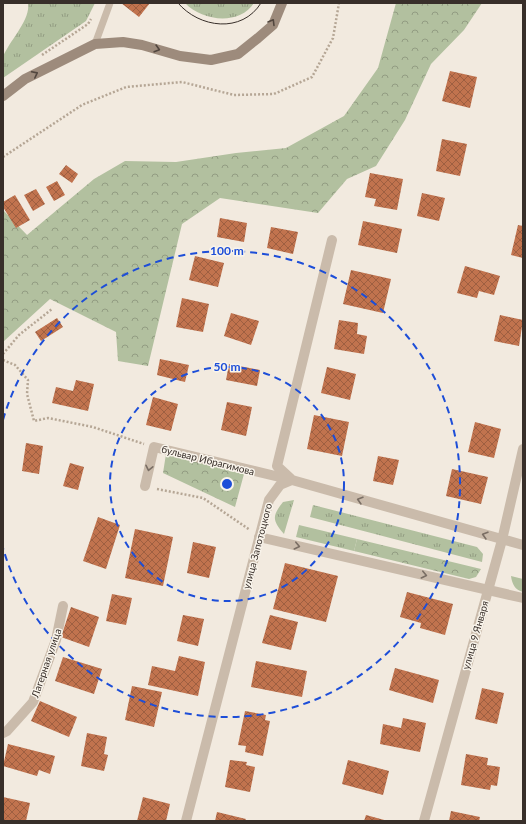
<svg xmlns="http://www.w3.org/2000/svg" width="526" height="824" font-family="Lato,sans-serif">
	<defs>
		<pattern id="grass-tufts" width="24" height="20" patternUnits="userSpaceOnUse"><rect width="24" height="20" fill="#b2c09f"/><path d="M3 7l-1-3M5 7V3M7 7l1-3M15 17l-1-3M17 17v-4M19 17l1-3" fill="none" stroke="#929c82"/></pattern>
		<pattern id="forest-crowns" width="20" height="18" patternUnits="userSpaceOnUse"><rect width="20" height="18" fill="#b2c09f"/><path d="M2 6a3 3 0 1 1 6 0M12 15a3 3 0 1 1 6 0" fill="none" stroke="#929c82"/></pattern>
		<pattern id="building-cross-hatch" width="8" height="8" patternUnits="userSpaceOnUse"><rect width="8" height="8" fill="#c1734e"/><path d="M0 0l8 8M0 8l8-8" fill="none" stroke="#9e5f41"/></pattern>
	</defs>
	<rect width="100%" height="100%" fill="#f2eadf"/>
	<!-- grass -->
	<path fill="url(#grass-tufts)" d="M28,3H95L86,21L3,78C3,72 1,62 3,57C9,41 31,20 28,3Z
		M185,3H254C239,26 202,21 185,3Z
		M294,500L284,534C272,520 272,516 283,502Z
		M313,505L477,547L483,554L482,562L310,517Z
		M299,525L357,539L354,551L296,537Z
		M511,576L523,579V592C515,590 512,584 511,576Z"/>
	<!-- forest -->
	<path fill="url(#forest-crowns)" d="M396,3H482L464,30L431,64L405,120L376,166L347,179L318,213L220,198L182,224L148,366L118,361L116,332L50,299L3,342V210L27,235L94,179L125,161L176,162L236,153L286,148L344,116L378,68Z
		M166,454L244,474L235,507L163,473Z
		M357,539L481,569L476,577L469,579L354,551Z"/>
	<!-- building -->
	<path fill="url(#building-cross-hatch)" d="M121,3H150L139,17Z
		M450,71L477,77L470,108L442,101Z
		M442,139L467,144L460,176L436,171Z
		M66,165L78,174L72,183L59,174Z
		M370,173L403,179L397,210L374,206L376,199L365,197Z
		M57,181L65,195L54,201L46,187Z
		M36,189L45,204L33,211L24,195Z
		M422,193L445,198L439,221L417,216Z
		M15,195L30,220L16,228L3,207V202Z
		M220,218L247,223L244,242L217,237Z
		M363,221L402,229L397,253L358,245Z
		M518,225L523,226V258L511,255Z
		M271,227L298,232L293,254L267,248Z
		M195,256L224,263L218,287L189,280Z
		M465,266L500,276L494,295L479,291L477,298L457,293Z
		M351,270L391,279L383,313L343,304Z
		M182,298L209,304L203,332L176,327Z
		M231,313L259,321L251,345L224,336Z
		M500,315L523,320L519,346L494,341Z
		M57,318L63,327L41,341L35,332Z
		M339,320L358,323L357,334L367,336L364,354L334,349Z
		M160,359L189,365L185,382L157,375Z
		M229,364L260,370L257,386L226,380Z
		M327,367L356,374L350,400L321,393Z
		M76,380L94,384L88,411L52,403L56,387L73,391Z
		M153,397L178,404L171,431L146,425Z
		M227,402L252,407L246,436L221,430Z
		M314,415L349,422L342,456L307,449Z
		M475,422L501,429L494,458L468,452Z
		M26,443L43,446L39,474L22,471Z
		M378,456L399,460L393,485L373,481Z
		M70,463L84,467L78,490L63,486Z
		M452,469L488,477L481,504L446,496Z
		M98,517L120,525L106,569L83,561Z
		M135,529L173,537L163,586L125,578Z
		M193,542L216,547L209,578L187,573Z
		M285,563L338,576L326,622L273,609Z
		M407,592L453,604L445,635L420,628L421,623L400,617Z
		M112,594L132,598L126,625L106,621Z
		M71,607L99,617L89,647L61,637Z
		M183,615L204,619L198,646L177,641Z
		M270,615L298,622L291,650L262,643Z
		M179,656L205,662L198,696L148,685L152,666L175,671Z
		M63,657L102,669L94,694L55,681Z
		M256,661L307,671L302,697L251,687Z
		M395,668L439,680L433,703L389,690Z
		M132,686L162,692L154,727L125,720Z
		M482,688L504,693L497,724L475,719Z
		M40,701L77,717L69,737L31,721Z
		M245,711L266,715L265,720L270,721L263,756L245,752L246,746L238,745Z
		M403,718L426,723L420,752L380,744L383,724L401,728Z
		M87,733L107,737L104,754L108,755L104,771L81,766Z
		M8,744L55,756L50,774L39,770L37,776L3,766Z
		M466,754L488,758L487,765L500,767L497,786L491,785L490,790L461,785Z
		M230,760L247,762L246,765L255,767L250,792L225,787Z
		M348,760L389,771L383,795L342,784Z
		M3,797L30,803L26,821H3Z
		M143,797L170,804L166,821H137Z
		M451,811L480,817L479,821H449Z
		M217,812L246,819L245,821H215Z
		M366,815L388,821H364Z"/>
	<g fill="none" stroke-linecap="round" stroke-linejoin="round">
		<!-- path -->
		<path stroke="#b5a695" stroke-width="2.5" stroke-dasharray="2 2" stroke-linecap="butt" d="M42,55L88,24L91,19
			M3,157L82,105L126,87L182,82L234,95L274,94L312,77L333,38L339,3
			M3,354L19,335L52,309
			M3,360L15,365L28,380L27,394L34,421L48,418L93,427L144,444
			M157,489L203,498L250,530"/>
		<!-- lane -->
		<path stroke="#cabbab" stroke-width="7" d="M95,44L110,3"/>
		<!-- street -->
		<path stroke="#cabbab" stroke-width="10" d="M291,479L277,466L332,240
			M145,486L154,447L292,480L523,545
			M259,537L523,598
			M3,733L7,731L33,702L56,640L63,606
			M186,821L269,500L280,485L292,480
			M424,821L502,540L523,449"/>
		<!-- secondary -->
		<path stroke="#9d8b7c" stroke-width="10" d="M3,96L25,79L95,44L123,42L142,45L180,56L211,60L238,54L258,38L273,25L282,3"/>
		<!-- tram -->
		<path stroke="#382f2a" stroke-width="1" d="M178,3C199,28 242,34 261,3"/>
	</g>
	<!-- one-way arrows -->
	<defs><path id="oneway-chevron" d="M-2-3.5L2.5 0L-2 3.5" fill="none" stroke-width="1.6" stroke-linecap="round" stroke-linejoin="round"/></defs>
	<g stroke="#51463e">
		<use href="#oneway-chevron" transform="translate(272 22) rotate(-59)"/>
		<use href="#oneway-chevron" transform="translate(157 49) rotate(16)"/>
		<use href="#oneway-chevron" transform="translate(35 74) rotate(-27)"/>
	</g>
	<g stroke="#7a6e64">
		<use href="#oneway-chevron" transform="translate(149 468) rotate(102)"/>
		<use href="#oneway-chevron" transform="translate(360 500) rotate(-164)"/>
		<use href="#oneway-chevron" transform="translate(485 535) rotate(-164)"/>
		<use href="#oneway-chevron" transform="translate(297 546) rotate(13)"/>
		<use href="#oneway-chevron" transform="translate(424 575) rotate(13)"/>
	</g>
	<!-- distance rings -->
	<g fill="none" stroke="#1d4ed8" stroke-width="2" stroke-dasharray="7 5">
		<circle cx="227" cy="484" r="117"/>
		<path d="M3 420A233 233 0 1 1 3 548"/>
	</g>
	<g text-anchor="middle" dominant-baseline="central" stroke-width="3" stroke-linejoin="round" paint-order="stroke">
		<!-- street labels -->
		<g font-size="10" fill="#382f2a" stroke="#f9f4eb">
			<text transform="translate(208 460) rotate(14)">бульвар Ибрагимова</text>
			<text transform="translate(257 546) rotate(-75)">улица Запотоцкого</text>
			<text transform="translate(475 635) rotate(-74)">улица 9 Января</text>
			<text transform="translate(46 663) rotate(-71)">Лагерная улица</text>
		</g>
	</g>
	<circle cx="227" cy="484" r="6" fill="#1d4ed8" stroke="#f9f4eb" stroke-width="2"/>
	<g font-size="12" text-anchor="middle" font-weight="bold" fill="#1d4ed8" stroke="#f9f4eb" stroke-width="3" stroke-linejoin="round" paint-order="stroke">
		<text x="227" y="255">100 m</text>
		<text x="227" y="371">50 m</text>
	</g>
	<!-- border -->
	<rect width="526" height="824" fill="none" stroke="#382f2a" stroke-width="8"/>
</svg>
